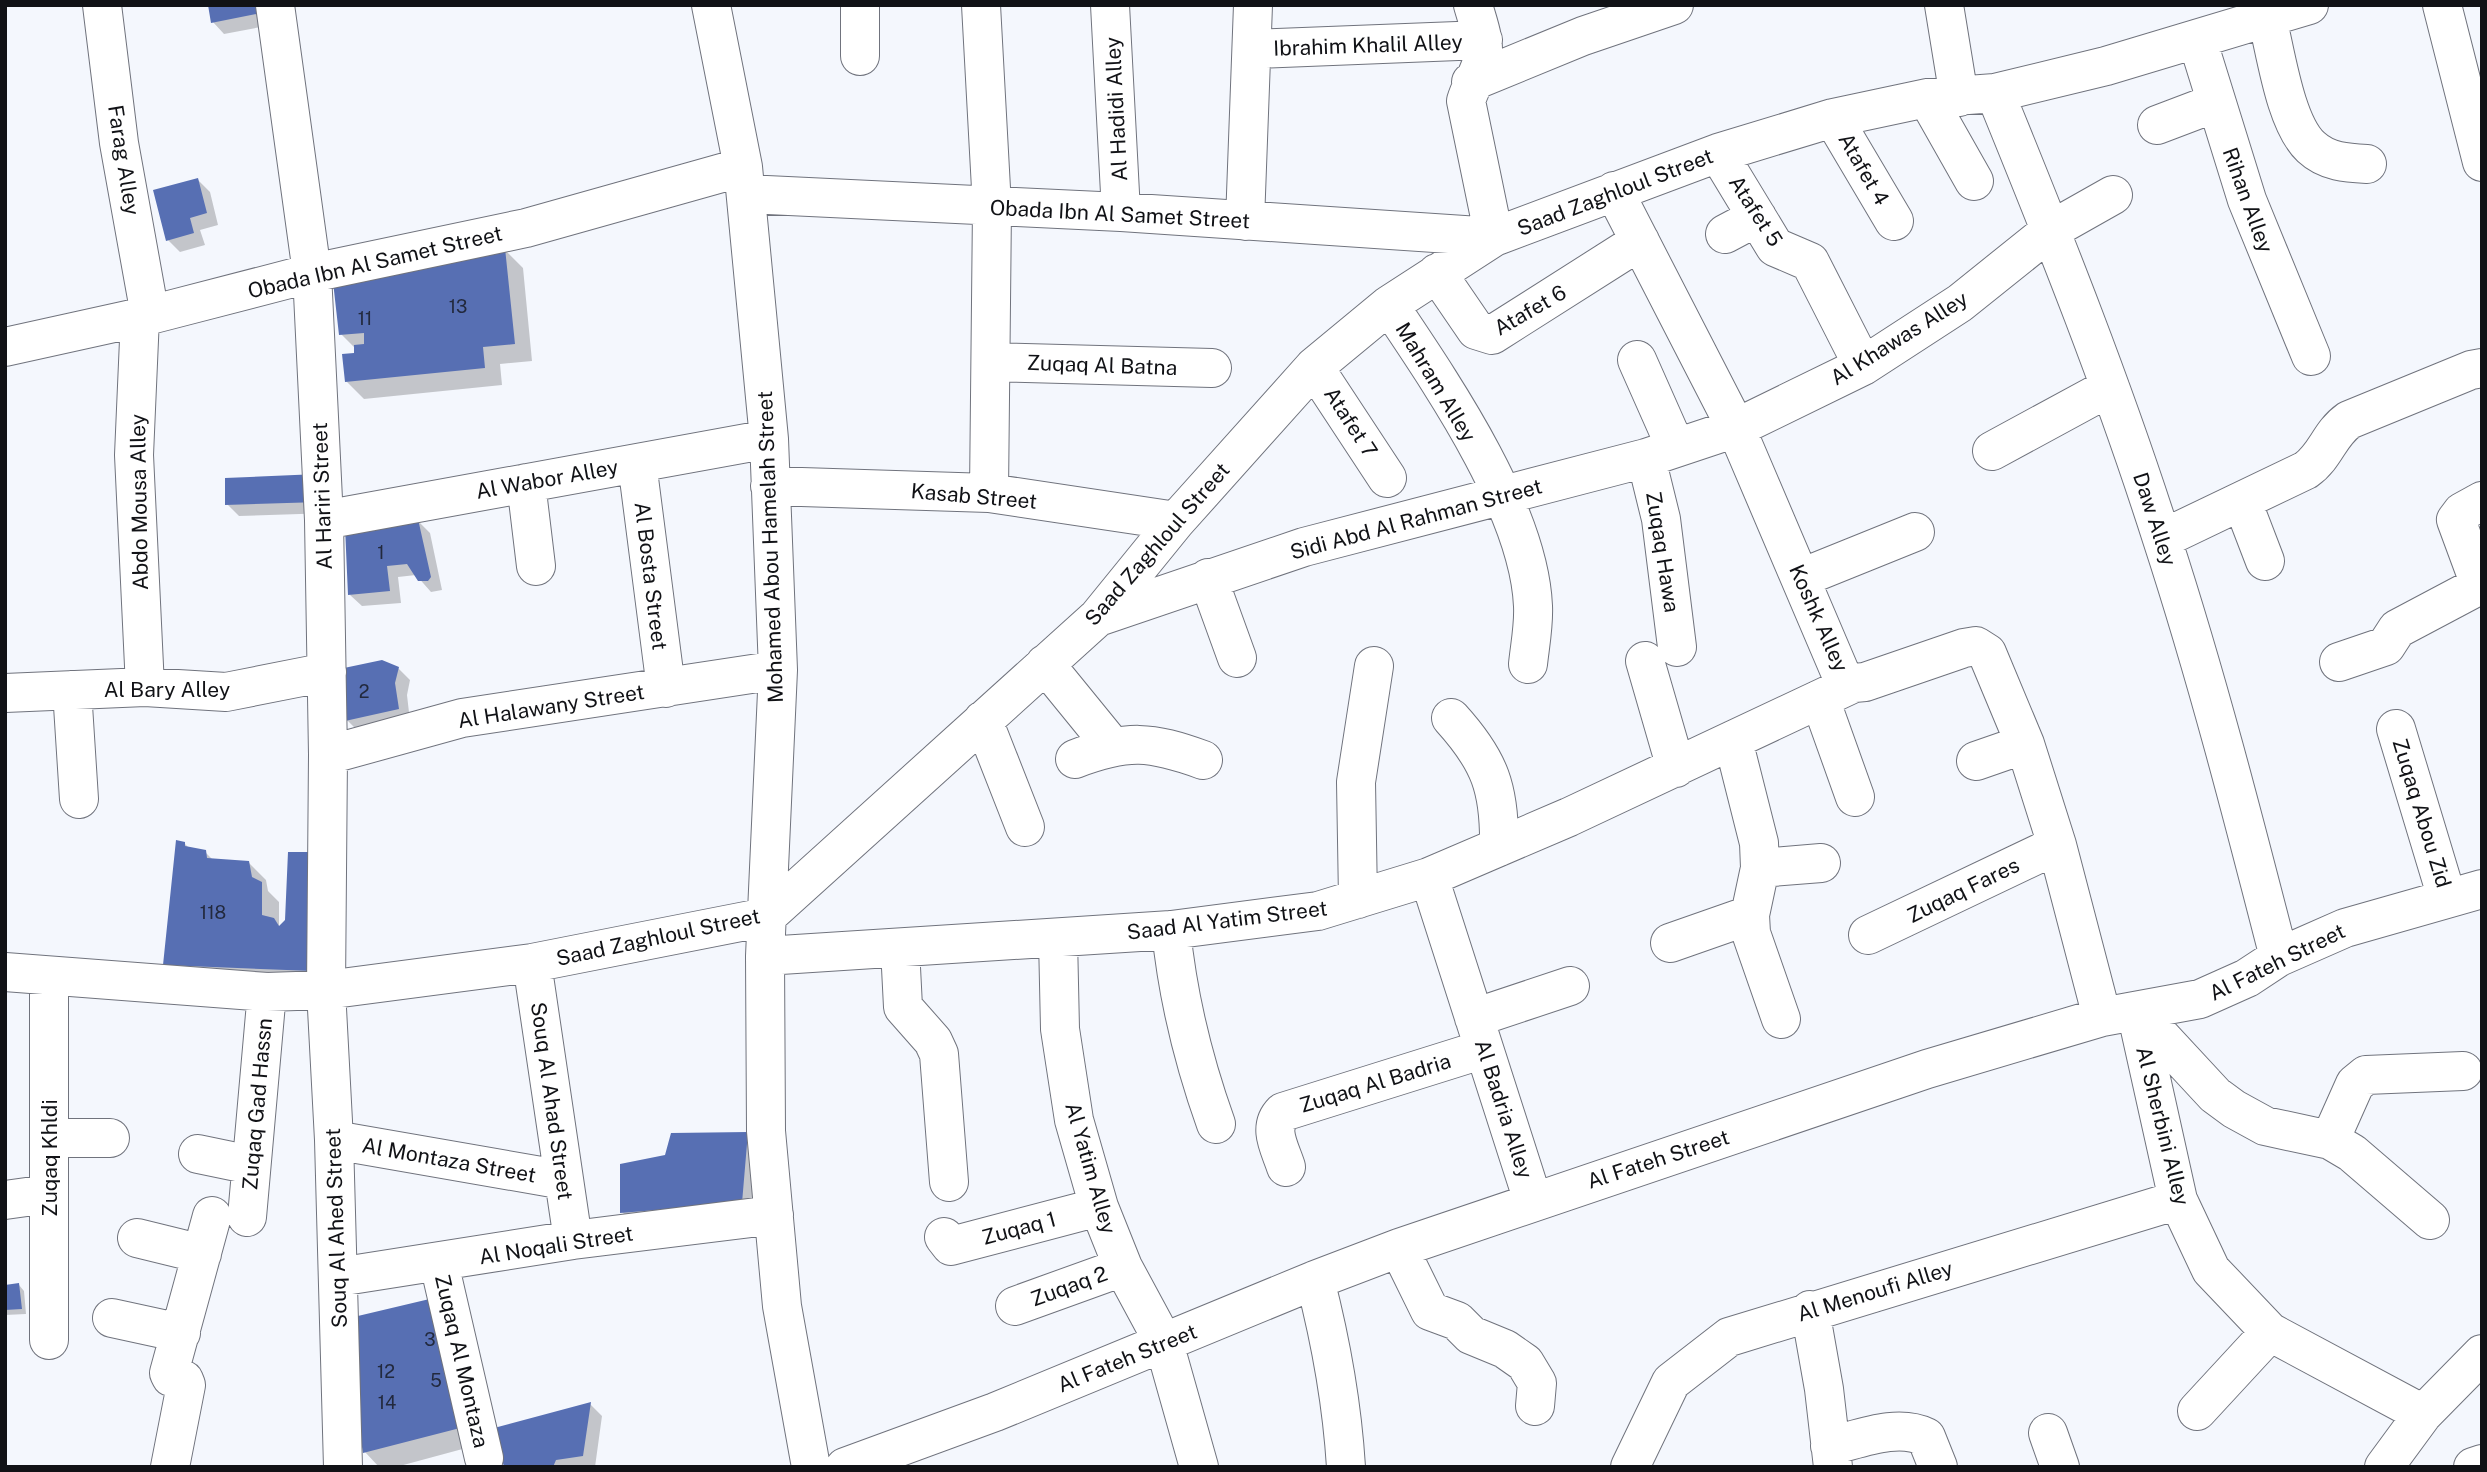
<svg xmlns="http://www.w3.org/2000/svg" width="2487" height="1472" font-family="'Public Sans',sans-serif">
	<rect width="100%" height="100%" fill="#f4f7fd"/>
	<!-- shadow -->
	<path fill="#0003" d="M283,5L287,22L224,34L213,22Z
		M198,180L210,192L218,225L200,230L205,245L180,252L168,240Z
		M505,250L523,268L532,361L500,364L502,385L364,399L346,381L356,349L341,334Z
		M318,475L331,513L239,516L227,504Z
		M418,521L430,533L442,590L431,592L416,575L398,577L401,603L362,606L350,595Z
		M398,668L410,680L407,695L410,721L359,732L347,720Z
		M184,843L190,849L205,852L213,860L248,862L266,880L268,891L279,902V929L330,988L183,982L165,965Z
		M747,1134L759,1221L640,1230L622,1212L666,1156Z
		M19,1285L24,1291L26,1314L5,1315V1287Z
		M343,1321L481,1444L396,1467H379L365,1452Z
		M590,1404L602,1416L595,1467H506Z"/>
	<!-- building -->
	<path fill="#576fb3" d="M208,5H275L276,10L211,23Z
		M198,178L207,213L190,218L194,233L166,241L153,190Z
		M505,248L515,344L483,347L485,368L345,382L342,354L354,353V345L364,344V333L339,335L332,273Z
		M318,474L320,502L225,505V478Z
		M418,519L431,577L428,581H418L407,564L387,566L390,591L348,595L345,527Z
		M382,660L399,667L395,683L399,709L345,721L344,668Z
		M176,840L185,842V846L206,850L207,858L249,861L252,877L262,882V915L274,918L279,926L285,920L288,852H311L313,971L163,965Z
		M748,1132L742,1203L620,1213V1164L665,1155L671,1133Z
		M19,1283L22,1309L5,1310V1285Z
		M438,1297L464,1427L363,1453L341,1320Z
		M591,1402L583,1456L556,1460L553,1467H504L494,1428Z"/>
	<g fill="none" stroke-linecap="round" stroke-linejoin="round">
		<defs>
			<path id="minor" d="M102,5L119,143L150,315
				M275,5L312,273L324,520L328,755L326,990L334,1140L343,1467
				M711,5L743,167L769,439L778,670L765,956L766,1131L782,1306L811,1467
				M860,5V56
				M981,5L992,207L989,493
				M1110,5L1121,212
				M1944,5L1959,97
				M2442,5L2482,162
				M2267,18C2276,53 2285,123 2311,147C2327,162 2347,163 2367,164
				M2197,39L2247,200L2311,356
				M1254,49L1483,40
				M1471,82L1583,36L1674,5
				M1995,93C2055,240 2114,388 2162,539C2207,677 2243,817 2279,957
				M1927,98L1974,181
				M1833,118L1894,221
				M2157,125L2215,103
				M1718,153L1775,247L1810,262L1863,366
				M1614,191L1736,428L1843,679L1854,683L1865,682L1964,648L1976,646L1987,653L2025,744L2057,845L2102,1017
				M747,194L1121,212L1494,237L1466,101C1470,87 1480,72 1482,60C1486,42 1478,23 1473,5
				M1245,221L1253,5
				M1725,234L1757,217
				M1437,273L1476,330L1492,335L1640,241
				M1389,305C1442,384 1529,510 1533,606C1534,625 1530,645 1528,664
				M140,317L134,455L145,687
				M5,347L150,315L312,273L526,228L743,167
				M1637,360L1676,448
				M991,362L1212,368
				M1314,367L1387,478
				M1992,451L2110,387
				M1646,458L1661,519L1677,647
				M637,463L666,688
				M526,483L536,566
				M770,486L989,493L1176,521
				M2242,501L2265,561
				M324,520L769,439
				M2162,539L2306,470C2326,456 2329,434 2349,420L2471,370L2482,368
				M1208,578L1237,658
				M1801,578L1915,532
				M1098,617L1304,547L1646,458L1736,428L1863,366L1960,303L2051,230L2113,195
				M1645,661L1676,768
				M2339,662L2386,646L2397,629L2480,585L2456,520L2462,512L2482,501
				M1045,664L1111,745
				M72,690L79,799
				M5,693L145,687L226,692L327,672
				M1820,699L1855,797
				M1451,718C1490,761 1500,789 1499,847
				M983,720L1025,827
				M2396,729L2447,898
				M1733,740L1759,843L1760,868L1750,915L1751,933L1781,1019
				M328,755L462,718L778,670
				M1075,759C1128,739 1150,741 1203,760
				M1976,761L2025,744
				M1760,868L1821,863
				M1429,877L1533,1201
				M1358,899L1356,782L1374,666
				M1171,930C1178,999 1193,1060 1216,1124
				M1868,935L2057,845
				M1058,938L1060,1029L1074,1120L1099,1207L1123,1267L1164,1343L1199,1467
				M1670,943L1750,915
				M900,948L903,1007L933,1041L939,1054L949,1182
				M765,956L1171,930L1318,911L1429,877L1569,817L1854,683
				M532,963L573,1240
				M5,972L267,992L326,990L532,963L766,917L1098,617L1176,521L1314,367L1389,305L1494,237L1718,153L1833,118L1927,98L1995,93L2106,66L2309,5
				M2136,1011L2178,1200L2211,1270L2270,1332L2423,1414
				M2138,1012L2215,1095L2234,1109L2265,1126L2330,1140L2352,1153L2430,1220
				M1474,1018L1570,986
				M49,1138H110
				M334,1140L564,1180
				M2330,1140L2355,1084L2366,1075L2463,1071
				M198,1154L251,1165
				M1286,1167C1280,1148 1267,1128 1283,1112L1484,1049
				M5,1200L48,1194
				M247,1217L267,992
				M944,1237L951,1246L1099,1207
				M137,1238L202,1254
				M1399,1248L1430,1311L1457,1321L1471,1335L1505,1349L1525,1363L1537,1383L1535,1406
				M439,1263L484,1458
				M338,1277L573,1240L774,1215
				M1315,1280C1331,1342 1342,1403 1346,1467
				M1015,1306L1123,1267
				M1810,1310L1824,1389L1833,1467
				M112,1318L181,1333
				M49,1340V976
				M2197,1411L2270,1332
				M2048,1433L2060,1467
				M1830,1446C1860,1439 1897,1423 1926,1437L1938,1467
				M170,1467L186,1385L184,1380L171,1377L169,1373L212,1216
				M845,1467L995,1412L1315,1280L1399,1248L1927,1069L2102,1017L2200,999L2247,978L2279,957L2345,928L2482,889
				M1630,1467L1671,1382L1729,1337L2178,1200
				M2384,1467L2423,1414L2482,1354
				M2473,1467L2482,1464"/>
		</defs>
		<!-- minor casing -->
		<use href="#minor" stroke="#70737d" stroke-width="40"/>
		<!-- minor -->
		<use href="#minor" stroke="#fff" stroke-width="38"/>
	</g>
	<g text-anchor="middle" dominant-baseline="central" stroke-width="5" stroke-linejoin="round" paint-order="stroke">
		<!-- number labels -->
		<g font-size="18" fill="#22293d">
			<text x="458" y="306">13</text>
			<text x="365" y="318">11</text>
			<text x="381" y="552">1</text>
			<text x="364" y="691">2</text>
			<text x="213" y="912">118</text>
			<text x="430" y="1339">3</text>
			<text x="386" y="1371">12</text>
			<text x="436" y="1380">5</text>
			<text x="387" y="1402">14</text>
		</g>
		<!-- street labels -->
		<g font-size="21" fill="#111216" stroke="#fff">
			<text transform="translate(1368 45) rotate(-2)">Ibrahim Khalil Alley</text>
			<text transform="translate(1116 109) rotate(-93)">Al Hadidi Alley</text>
			<text transform="translate(124 160) rotate(81)">Farag Alley</text>
			<text transform="translate(1864 169) rotate(60)">Atafet 4</text>
			<text transform="translate(1615 192) rotate(-21)">Saad Zaghloul Street</text>
			<text transform="translate(2248 200) rotate(70)">Rihan Alley</text>
			<text transform="translate(1756 211) rotate(57)">Atafet 5</text>
			<text transform="translate(1120 214) rotate(3)">Obada Ibn Al Samet Street</text>
			<text transform="translate(375 262) rotate(-13)">Obada Ibn Al Samet Street</text>
			<text transform="translate(1530 310) rotate(-30)">Atafet 6</text>
			<text transform="translate(1899 338) rotate(-32)">Al Khawas Alley</text>
			<text transform="translate(1102 365) rotate(2)">Zuqaq Al Batna</text>
			<text transform="translate(1436 382) rotate(59)">Mahram Alley</text>
			<text transform="translate(1351 422) rotate(57)">Atafet 7</text>
			<text transform="translate(547 479) rotate(-10)">Al Wabor Alley</text>
			<text transform="translate(322 496) rotate(-92)">Al Hariri Street</text>
			<text transform="translate(974 496) rotate(5)">Kasab Street</text>
			<text transform="translate(139 502) rotate(-91)">Abdo Mousa Alley</text>
			<text transform="translate(1416 519) rotate(-15)">Sidi Abd Al Rahman Street</text>
			<text transform="translate(2155 519) rotate(72)">Daw Alley</text>
			<text transform="translate(1157 544) rotate(-49)">Saad Zaghloul Street</text>
			<text transform="translate(770 547) rotate(-92)">Mohamed Abou Hamelah Street</text>
			<text transform="translate(1663 552) rotate(81)">Zuqaq Hawa</text>
			<text transform="translate(651 576) rotate(83)">Al Bosta Street</text>
			<text transform="translate(1819 618) rotate(66)">Koshk Alley</text>
			<text x="167" y="689">Al Bary Alley</text>
			<text transform="translate(551 706) rotate(-9)">Al Halawany Street</text>
			<text transform="translate(2422 813) rotate(73)">Zuqaq Abou Zid</text>
			<text transform="translate(1963 890) rotate(-26)">Zuqaq Fares</text>
			<text transform="translate(1227 920) rotate(-7)">Saad Al Yatim Street</text>
			<text transform="translate(658 937) rotate(-12)">Saad Zaghloul Street</text>
			<text transform="translate(2277 962) rotate(-26)">Al Fateh Street</text>
			<text transform="translate(1375 1083) rotate(-17)">Zuqaq Al Badria</text>
			<text transform="translate(552 1101) rotate(82)">Souq Al Ahad Street</text>
			<text transform="translate(257 1104) rotate(-85)">Zuqaq Gad Hassn</text>
			<text transform="translate(1504 1109) rotate(72)">Al Badria Alley</text>
			<text transform="translate(2163 1126) rotate(76)">Al Sherbini Alley</text>
			<text transform="translate(49 1158) rotate(-90)">Zuqaq Khldi</text>
			<text transform="translate(1658 1159) rotate(-18)">Al Fateh Street</text>
			<text transform="translate(449 1160) rotate(10)">Al Montaza Street</text>
			<text transform="translate(1091 1168) rotate(74)">Al Yatim Alley</text>
			<text transform="translate(336 1228) rotate(-92)">Souq Al Ahed Street</text>
			<text transform="translate(1019 1228) rotate(-15)">Zuqaq 1</text>
			<text transform="translate(556 1245) rotate(-9)">Al Noqali Street</text>
			<text transform="translate(1069 1286) rotate(-20)">Zuqaq 2</text>
			<text transform="translate(1875 1291) rotate(-17)">Al Menoufi Alley</text>
			<text transform="translate(1127 1358) rotate(-22)">Al Fateh Street</text>
			<text transform="translate(462 1361) rotate(77)">Zuqaq Al Montaza</text>
		</g>
	</g>
	<!-- border -->
	<rect width="2487" height="1472" fill="none" stroke="#111216" stroke-width="14"/>
</svg>
